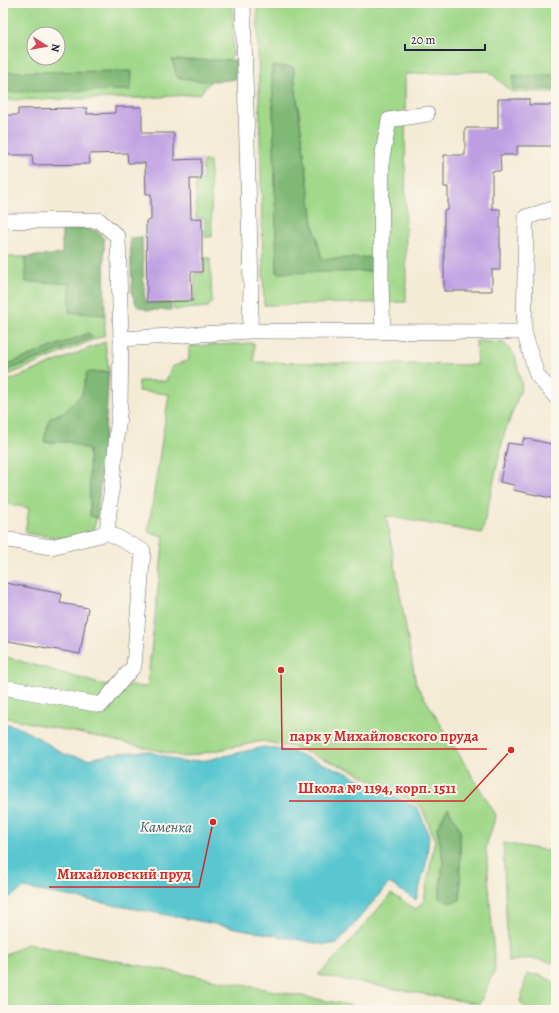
<svg xmlns="http://www.w3.org/2000/svg" width="559" height="1013" font-family="Alegreya,serif">
	<rect width="100%" height="100%" fill="#fbf7ec"/>
	<filter id="ink" filterUnits="userSpaceOnUse"><feTurbulence type="fractalNoise" baseFrequency=".025" numOctaves="2"/><feDisplacementMap in="SourceGraphic" scale="8" xChannelSelector="R" yChannelSelector="G"/><feConvolveMatrix kernelMatrix="1 2 1 2 8 2 1 2 1" color-interpolation-filters="sRGB"/></filter>
	<filter id="wash" filterUnits="userSpaceOnUse"><feTurbulence type="fractalNoise" baseFrequency=".012" numOctaves="4" result="noise"/><feDisplacementMap in="SourceGraphic" scale="16" xChannelSelector="R" yChannelSelector="G"/><feGaussianBlur stdDeviation="0.9" result="paint"/><feColorMatrix in="noise" values="0 0 0 0 0 0 0 0 0 0 0 0 0 0 0 0 0 1.4 0 .05"/><feComposite in="paint" operator="in"/></filter>
	<g filter="url(#wash)">
		<rect width="100%" height="100%" fill="#f4ebd5"/>
		<!-- green -->
		<path fill="#a1d88a" stroke="#627d62" fill-rule="evenodd" d="M3,3H233V55L200,94L145,98L3,100ZM34,34H58V58H34Z
			M257,3H556V75L513,76L514,89H556V92H511L489,71L405,74L406,302L264,305ZM272,66L293,67L313,223L322,259L277,273Z
			M203,161H210L212,237H205V218H196V180H203Z
			M3,257H25L26,282L70,283V312L105,315V335L3,377V372L93,337L89,333L3,366Z
			M204,258H210L212,302L208,307L174,310L173,303L194,302L195,274L204,273Z
			M476,341L504,343L515,356L522,386L504,435L482,533L386,516L416,684L496,815L486,847L495,970L479,1004L318,975L341,952L391,894L416,909L424,900L435,839L421,806L352,770L298,749L263,741L184,757L139,746L3,717V656L100,684L147,687L164,536L148,532L169,394L138,391L139,381H166L172,367L189,360V346L254,343V362L477,365ZM437,827L460,829V900L439,898L443,861Z
			M105,342L109,372L87,373L82,394L65,411L49,419L44,442H69L89,450L90,516L97,518L91,535L73,540L25,533L29,508L3,503V383Z
			M503,843L556,852V958L552,963C535,957 525,958 508,962Z
			M27,944L375,1010H3V956Z
			M527,974L540,975L556,983V1010H528L520,1002Z"/>
		<!-- forest -->
		<path fill="#80b876" stroke="#516d58" d="M172,60H236V79C216,82 197,82 177,77Z
			M272,66L293,67L313,223L322,259L374,257L384,271L277,273Z
			M132,71L131,90L3,92V72Z
			M556,75V89H513V76Z
			M83,228L97,231L104,239L105,315L69,312L70,283L26,282L25,257L62,254V229Z
			M142,237L144,293L146,303H171V310H147L137,306L132,294L130,238Z
			M89,333L93,337L3,372V366Z
			M87,372H109L104,446L97,518L90,516L89,450L69,442H44L49,419L65,411L82,394Z
			M448,808L460,829V900L449,903L439,898L443,861L437,827Z"/>
		<!-- water -->
		<path fill="#5ac7d0" stroke="#3e7486" d="M3,723L15,726L37,737L64,754L88,759L118,753L147,751L183,762L207,760L264,747L293,752L347,773L418,808L429,836L426,865L416,900L389,883L338,943L326,945L24,888L3,901Z"/>
		<g id="blocks">
			<!-- building -->
			<path fill="#be9ee3" d="M498,99H529V105H556V146H517V155H500L501,171H492V209H500V270H492V291H444V211L448,210V187H444V155H465V128H498Z
				M115,107H142V133H174V160L201,159V179H190L191,219L202,218V272H191L192,301L147,302L146,221L151,220V194H146L145,163H128L127,153L89,154L90,164L33,165L32,155H3V115H18V109L87,108V114L115,113Z
				M524,438L556,445V499L513,490L514,485L500,482L508,443L522,445Z
				M6,583L62,594L60,603L88,608L80,654L3,640V591L4,592Z"/>
		</g>
	</g>
	<g filter="url(#ink)">
		<use href="#blocks" fill-opacity="0" stroke="#6c6871" stroke-width="1"/>
		<g fill="none" stroke-linecap="round" stroke-linejoin="round">
			<defs>
				<path id="service" d="M243,3L251,286L250,331
					M3,221L99,220L118,237L121,339L120,405L107,532L100,535L51,547L3,539
					M383,332L381,283L382,158L389,120L427,114
					M524,332L537,375L556,397
					M121,339L250,331L524,332L526,217L556,208
					M3,687L101,705L134,666L143,551L107,532"/>
			</defs>
			<!-- service casing -->
			<use href="#service" stroke="#6c6871" stroke-width="16"/>
			<!-- service -->
			<use href="#service" stroke="#fff" stroke-width="15"/>
		</g>
	</g>
	<g text-anchor="middle" dominant-baseline="central" stroke-width="4" stroke-linejoin="round" paint-order="stroke">
		<!-- water labels -->
		<g font-size="15" font-style="italic" fill="#365c6f" stroke="#fbf7ec">
			<text transform="translate(166 827) rotate(1)">Каменка</text>
		</g>
	</g>
	<!-- callouts -->
	<path fill="none" stroke="#d62828" stroke-width="1.5" d="M281 670L282 749H487M511 750L464 801H289M213 822L199 887H49"/>
	<g fill="#d62828" stroke="#fbf7ec" stroke-width="1.5">
		<circle cx="281" cy="670" r="4"/>
		<circle cx="511" cy="750" r="4"/>
		<circle cx="213" cy="822" r="4"/>
	</g>
	<g font-size="15" text-anchor="middle" font-weight="bold" fill="#d62828" stroke="#fbf7ec" stroke-width="4" stroke-linejoin="round" paint-order="stroke">
		<text x="384" y="741">парк у Михайловского пруда</text>
		<text x="377" y="793">Школа № 1194, корп. 1511</text>
		<text x="124" y="879">Михайловский пруд</text>
	</g>
	<!-- margin -->
	<rect width="559" height="1013" fill="none" stroke="#fbf7ec" stroke-width="16"/>
	<!-- north arrow -->
	<g transform="translate(46 46) rotate(101)"><circle r="19" fill="#fbf7ec" stroke="#a4a2a5"/>
	<path d="M0-3L7 15L0 10L-7 15Z" fill="#d1495b"/>
	<text y="-6" font-size="11" font-weight="bold" text-anchor="middle" fill="#22223b">N</text>
	</g>
	<!-- scale -->
	<path d="M405 44v6h80v-6" fill="none" stroke="#22223b" stroke-width="2"/>
	<text x="411" y="44" font-size="12" fill="#22223b" stroke="#fbf7ec" stroke-width="3" paint-order="stroke">20 m</text>
</svg>
